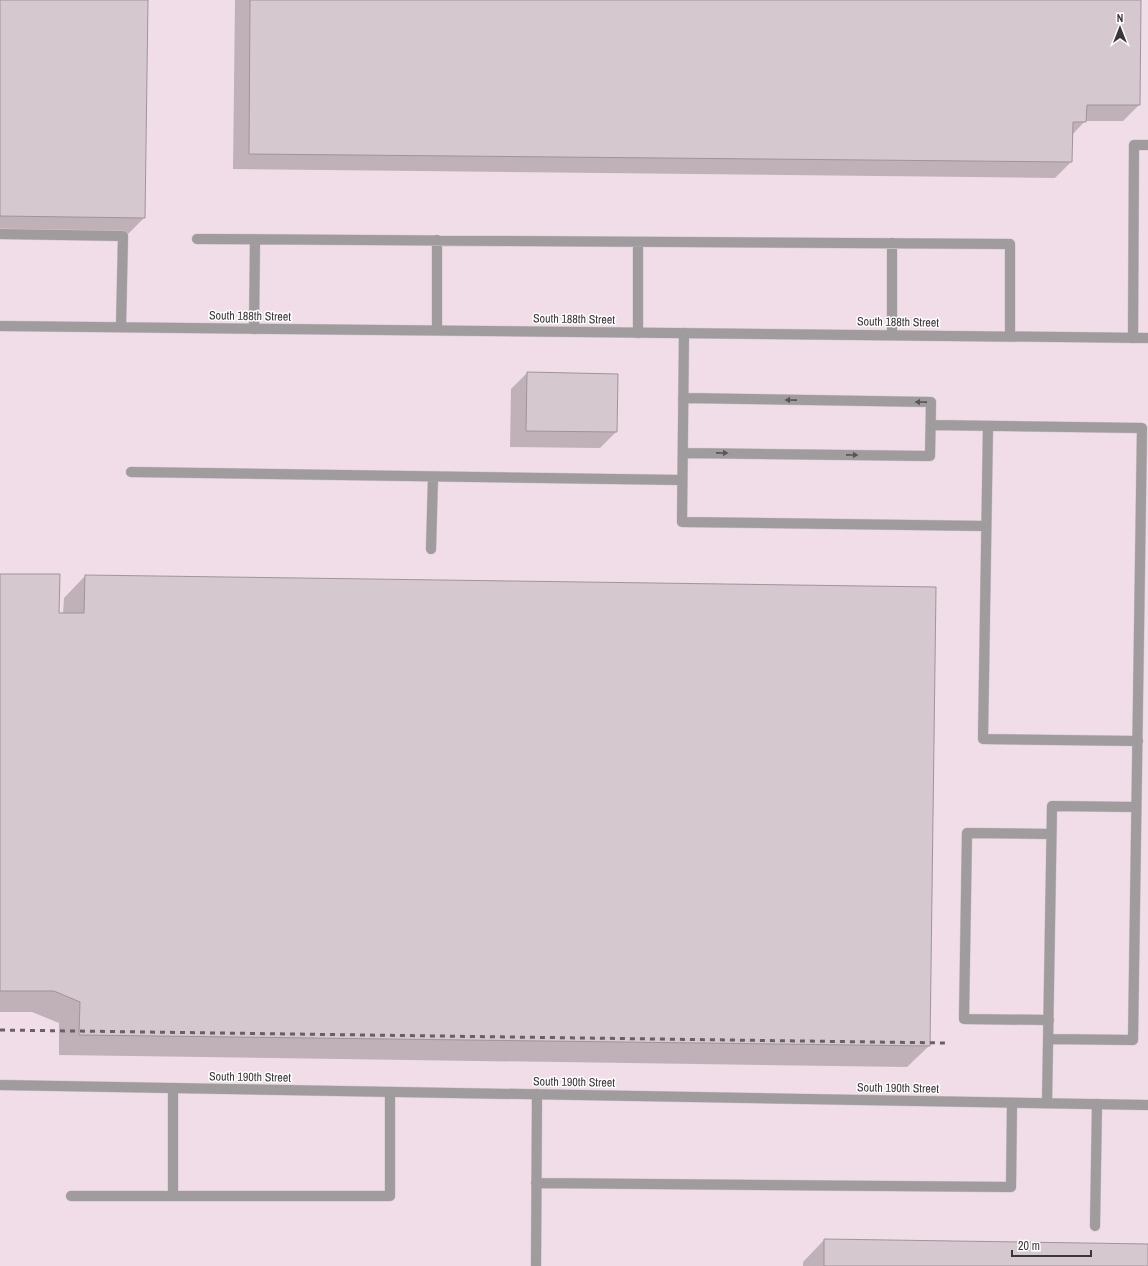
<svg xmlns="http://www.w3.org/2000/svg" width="1148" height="1266" font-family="'Archivo Narrow',sans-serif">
	<rect width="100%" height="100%" fill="#f7ebf2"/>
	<!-- built -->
	<path fill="#f0dde7" d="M0,0H1148V1266H0Z"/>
	<!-- shadow -->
	<path fill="#0003" d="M0,0H147L144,218L123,239L0,237Z
		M235,0H1140L1139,105L1123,121H1085L1072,135L1071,162L1055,178L233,169Z
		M527,373L616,432L600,448L510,447L511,389Z
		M0,575L58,614H63L64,598L85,576L934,588L929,1046L907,1067L59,1055V1023L32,1012H0Z
		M824,1240L1148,1245V1266H803V1262Z"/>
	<!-- building -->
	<path fill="#d5c9cf" stroke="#a0949a" d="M0,0H148L145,218L0,216Z
		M250,0H1141L1140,105H1087L1086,122H1073L1072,162L249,154Z
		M527,372L618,374L617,432L526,431Z
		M0,574H60L59,613H84L85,575L936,587L930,1046L79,1035L80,1002L54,991H0Z
		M824,1239L1148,1244V1266H824Z"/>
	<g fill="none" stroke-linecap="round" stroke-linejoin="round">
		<defs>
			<path id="service" d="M0,234L123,236L121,327
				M197,239L1010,244V336
				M254,329L255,240
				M437,330V240
				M638,333V242
				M684,333L682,522L986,526
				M892,335V243
				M1133,338L1134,145H1148
				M931,425L1142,428L1133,1040L1048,1039
				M988,426L983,739L1138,741
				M683,453L930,456L931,402L683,398
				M131,472L682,480
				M431,549L433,477
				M1049,1020L964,1019L967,833L1051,834
				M173,1088V1196
				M1047,1103L1052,806L1136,807
				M536,1183L1011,1187L1012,1103
				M71,1196H390V1092
				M1095,1226L1097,1104
				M536,1266L537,1094"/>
			<path id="minor" d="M0,326L1148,338
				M0,1085L1148,1105"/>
		</defs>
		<!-- service casing -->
		<use href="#service" stroke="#d1c7cd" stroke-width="11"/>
		<!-- minor casing -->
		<use href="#minor" stroke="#d1c7cd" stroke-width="11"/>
		<!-- service -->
		<use href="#service" stroke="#a09b9d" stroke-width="10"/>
		<!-- minor -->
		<use href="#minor" stroke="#a09b9d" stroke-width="10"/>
		<!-- rail -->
		<path stroke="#676064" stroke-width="3" stroke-dasharray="5 5" stroke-linecap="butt" d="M0,1030L948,1043"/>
	</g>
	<!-- one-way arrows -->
	<defs><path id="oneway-solid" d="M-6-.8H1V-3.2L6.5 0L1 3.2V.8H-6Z"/></defs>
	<g fill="#595456">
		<use href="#oneway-solid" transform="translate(791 400) rotate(-179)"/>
		<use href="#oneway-solid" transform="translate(921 402) rotate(-179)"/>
		<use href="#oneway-solid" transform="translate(722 453) rotate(1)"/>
		<use href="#oneway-solid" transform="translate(852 455) rotate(1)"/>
	</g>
	<g text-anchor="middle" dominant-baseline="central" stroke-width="3" stroke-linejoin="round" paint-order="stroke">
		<!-- street labels -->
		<g font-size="12" fill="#3b3638" stroke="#fff">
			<text transform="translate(250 316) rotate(1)">South 188th Street</text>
			<text transform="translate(574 319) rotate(1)">South 188th Street</text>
			<text transform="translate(898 322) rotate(1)">South 188th Street</text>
			<text transform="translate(250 1077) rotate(1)">South 190th Street</text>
			<text transform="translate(574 1082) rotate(1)">South 190th Street</text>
			<text transform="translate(898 1088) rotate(1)">South 190th Street</text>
		</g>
	</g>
	<!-- north arrow -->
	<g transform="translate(1120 28)" stroke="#ffffff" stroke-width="3" paint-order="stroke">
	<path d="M0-3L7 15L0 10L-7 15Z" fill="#3b3638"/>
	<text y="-6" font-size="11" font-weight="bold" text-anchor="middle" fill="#3b3638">N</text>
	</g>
	<!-- scale -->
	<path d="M1012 1250v6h79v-6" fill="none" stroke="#3b3638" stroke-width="2"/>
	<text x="1018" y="1250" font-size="12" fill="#3b3638" stroke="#ffffff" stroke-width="3" paint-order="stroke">20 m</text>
</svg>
